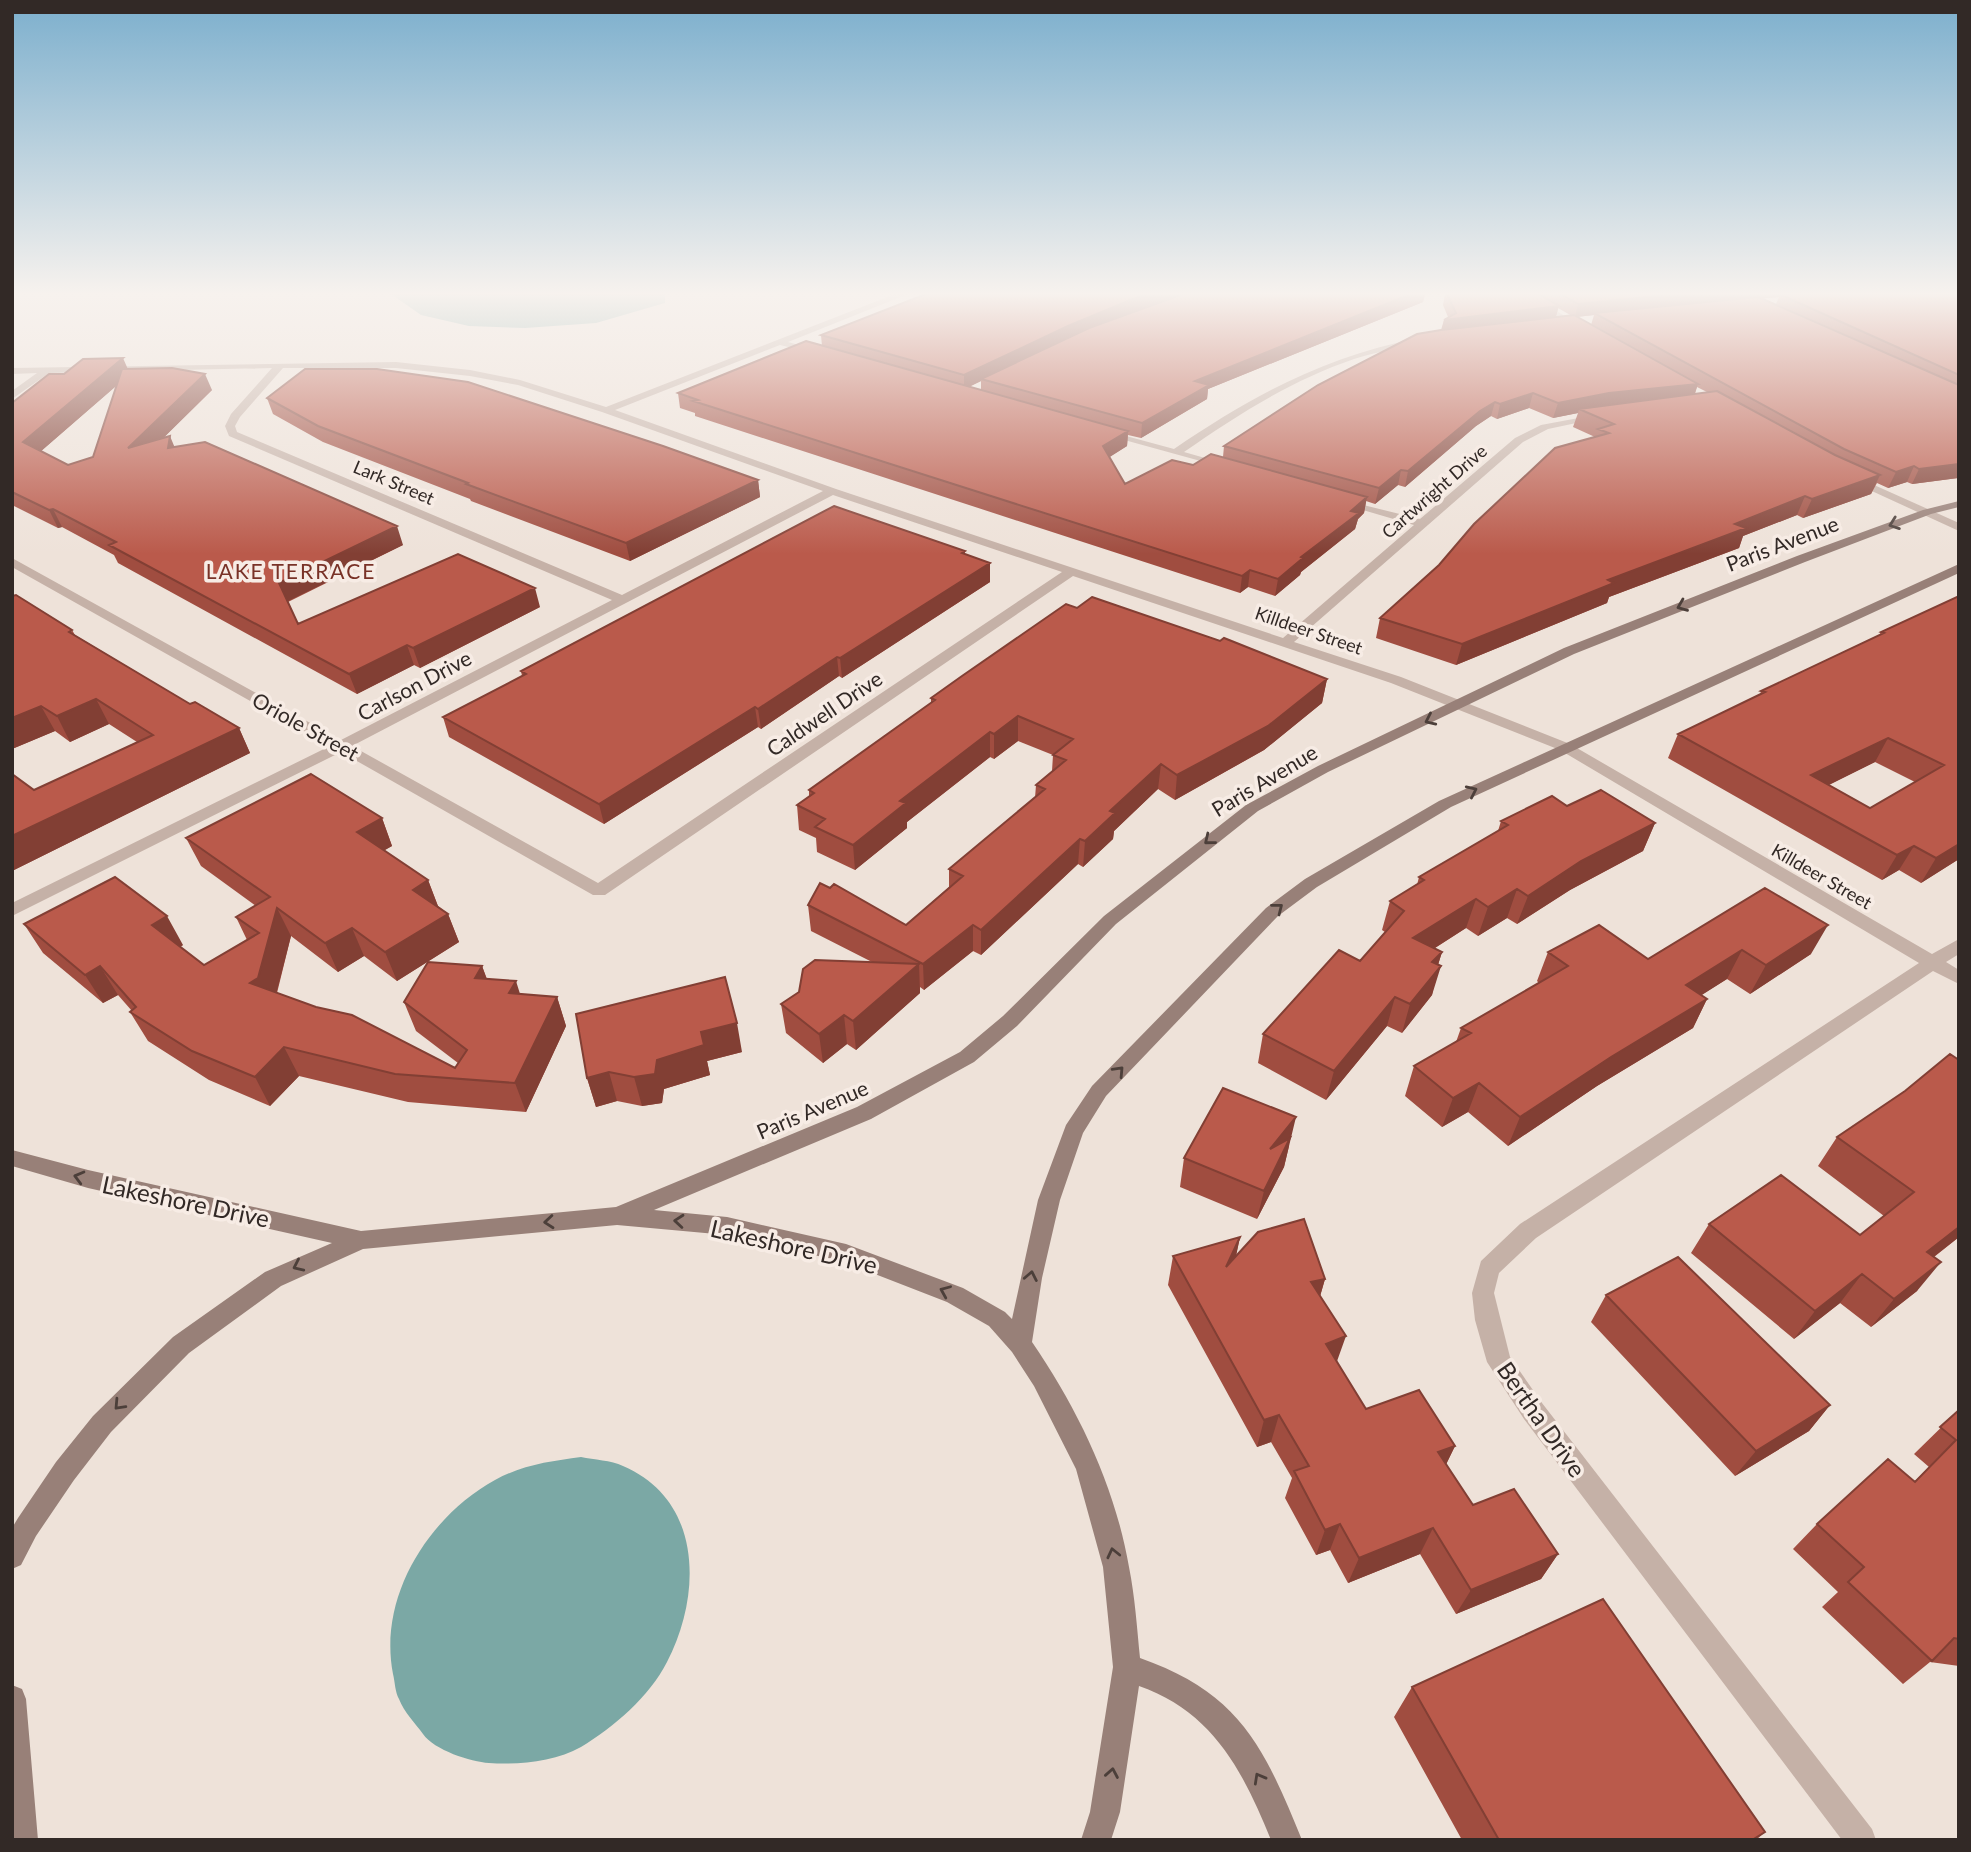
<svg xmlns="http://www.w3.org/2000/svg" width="1971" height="1852" font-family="Lato,sans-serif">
	<rect width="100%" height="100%" fill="#eee2d9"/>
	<!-- water -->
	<path fill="#7ba8a5" d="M391,294H665V303L596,323L525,328L469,326L421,315Z
		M581,1457C594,1460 611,1460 623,1466C703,1500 702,1595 667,1662C649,1697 614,1727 581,1747C555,1762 518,1765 489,1763C471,1762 434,1750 423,1734C415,1723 404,1712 399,1699C395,1692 395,1682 393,1674C378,1597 428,1517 495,1480C522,1465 551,1461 581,1457Z"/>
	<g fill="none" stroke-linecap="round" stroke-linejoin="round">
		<!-- street -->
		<path fill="#c5b1a7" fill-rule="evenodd" d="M895,294H908L788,342L817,350V354L780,345L615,410L836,489L1283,638L1414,525L1339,503V499L1420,519L1515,438L1541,425L1600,414V418L1548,429L1523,442L1294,642L1401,677L1570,744L1932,954L1959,939V954L1946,962L1959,970V984L1933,971L1536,1238L1499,1273L1494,1293L1510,1357L1542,1403L1872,1829L1876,1840H1842L1524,1419L1487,1362L1475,1320L1472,1293L1481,1261L1520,1224L1919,963L1560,750L1391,683L1073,576L605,895H593L341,752L12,916V903L330,746L12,567V558L341,740L612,600L229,436L225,426L231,414L272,368L49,373L12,399V391L37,373L12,374V368L396,362L470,370L520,380L606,407ZM283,368H396L470,376L518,385L602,412L823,491L622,595L237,432L235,426L240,417ZM833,495L1062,572L598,883L352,746Z
			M1517,294H1528L1585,328L1578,330Z
			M1419,338L1423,341L1422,343C1399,348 1376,352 1354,359C1292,380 1237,415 1184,452L1226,464V468L1099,433L1104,430L1174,449C1253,395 1324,357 1419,338Z
			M1854,476L1959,523V531L1850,481V477Z"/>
		<!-- secondary -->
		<path fill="#988078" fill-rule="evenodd" d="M1959,501V507L1931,514L1805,562L1574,654L1328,772L1258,811L1116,924L1017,1026L974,1062L871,1119L654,1210L727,1217L846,1244L963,1288L1005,1312L1012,1319L1038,1200L1066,1125L1092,1086L1266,908L1305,879L1439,801L1959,564V573L1451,807L1317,887L1278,916L1106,1096L1083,1133L1060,1200L1042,1278L1032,1342C1078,1409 1115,1486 1129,1567C1135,1597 1137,1628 1140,1658C1240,1693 1264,1747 1302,1840H1271C1243,1771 1213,1712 1139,1686L1120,1812L1111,1840H1081L1090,1812L1113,1667L1103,1567L1076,1469L1034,1386L1012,1352L989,1326L947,1302L844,1262L727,1235L617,1225L363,1249L281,1286L189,1353L111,1432L74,1480L36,1536L21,1565L12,1569V1528L18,1518L56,1462L93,1416L173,1337L265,1272L332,1243L88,1188L12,1166V1150L88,1170L361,1231L616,1207L857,1107L960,1052L1003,1016L1104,916L1246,805L1318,766L1564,648L1797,556L1923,510Z
			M12,1685L22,1689L26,1699L38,1840H12Z"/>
	</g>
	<!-- wall -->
	<path fill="#a04d40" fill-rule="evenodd" d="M926,294H1425L1423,302L1208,389L1207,399L1141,438L1128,435L1127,446L1109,457L1125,484L1172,460L1193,465L1211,454L1223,457L1224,446L1318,385L1417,334L1441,330L1444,320L1448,317L1443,305L1445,294H1959V477L1958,478L1912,484L1907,482L1888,488L1877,483L1871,494L1803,518L1797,515L1743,536L1739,548L1609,597L1607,603L1456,665L1376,638L1380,618L1439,565L1474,524L1555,448L1595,437L1573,427L1578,413L1553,418L1529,408L1497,419L1491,416L1476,426L1405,487L1398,485L1375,504L1366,501L1364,513L1358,519L1355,529L1301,572L1300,575L1275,596L1248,587L1240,593L695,416V413L680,408L678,393L806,341L822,346L821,335ZM1178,296L1129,314L1141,309ZM1779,297L1776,304L1762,298ZM1558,308L1572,316L1556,317ZM1594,315L1591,325L1577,317ZM981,381V390L969,387ZM1697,387L1707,392L1695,394Z
		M128,369L212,390L163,438L175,447L403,545L288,602L298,624L540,607L420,668L414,665L357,694L118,563L114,555L62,527L58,528L12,505V403L64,374ZM117,385L93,457L68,465L41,451Z
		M267,398L758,480L760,497L630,561L471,501L470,499L323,442L273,414Z
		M965,551V554L990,582L842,678L839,676L761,729L758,727L604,824L449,737L443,717L522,676L521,671Z
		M1959,596V859L1921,883L1899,870L1882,880L1668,758L1678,734L1760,695L1761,691L1879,635L1881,632ZM1875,762L1915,782L1870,808L1828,785Z
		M1077,608L1327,679L1322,703L1264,750L1175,800L1158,789L1114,831L1113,839L1083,867L1078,864L981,955L973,951L924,990L920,987V993L856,1050L847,1044L823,1063L786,1033L781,1004L872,962L811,931L808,905L906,925L949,887V869L1035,798L1036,785L1052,771L1053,755L1018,741L994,759L990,757L907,822V828L855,870L817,852L816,838L799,830L797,805L809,796V790L931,703V698Z
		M72,630L75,635L190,704L239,728L250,753L12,871V774L34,790L137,742L109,724L70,742L55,731L12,749Z
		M1567,806L1655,823L1643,851L1570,890L1517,924L1507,918L1478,936L1466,928L1435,948L1442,952L1438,965L1432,995L1402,1033L1387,1026L1326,1100L1258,1063L1263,1034L1360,961L1385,932L1382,930L1390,901L1417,885L1419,877L1498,831L1501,821Z
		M382,818L392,846L384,850L428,880L438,906L448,914L459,942L397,981L364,956L338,972L291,936L277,993L455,1068L458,1063L416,1031L404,1002L482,966L487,979L520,994L557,997L566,1026L526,1112L408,1102L299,1076L270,1106L209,1080L148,1041L130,1012L132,1011L118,995L103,1003L43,953L24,924L183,945L180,947L204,965L247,940L236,917L256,906L201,866L186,838Z
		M1765,888L1811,954L1750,994L1727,979L1701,995L1707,999L1693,1028L1597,1086L1508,1146L1468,1112L1442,1127L1405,1096L1414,1066L1456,1042L1461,1028L1539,983L1537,981L1548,952L1648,959Z
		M576,1014L742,1052L707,1061L710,1075L664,1089L662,1103L642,1106L617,1101L596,1107L587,1078Z
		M1959,1060V1237L1934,1257L1917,1291L1871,1327L1840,1303L1794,1339L1691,1253L1709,1224L1860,1235L1884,1216L1818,1166L1837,1137Z
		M1289,1146L1284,1167L1257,1219L1180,1187L1184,1158Z
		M1240,1237L1236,1255L1325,1279L1320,1296L1337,1362L1366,1409L1455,1446L1446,1464L1473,1505L1558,1554L1541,1579L1456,1614L1420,1554L1348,1583L1330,1550L1316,1555L1285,1498L1292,1478L1271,1442L1257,1447L1168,1285L1173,1256Z
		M1606,1295L1830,1405L1809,1431L1735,1476L1591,1322Z
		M1959,1410V1666L1930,1662L1903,1684L1822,1607L1838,1592L1793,1549L1817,1524L1914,1482L1929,1467L1914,1454Z
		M1412,1687L1765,1832L1756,1840H1462L1394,1717Z"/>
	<!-- shaded-wall -->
	<path fill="#823f34" d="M1145,294H1187L1180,295L1141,309L1067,339L981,379V381L964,389V375L1068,326Z
		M1411,294H1425L1423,302L1208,389L1207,399L1141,438L1142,423L1195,381Z
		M1676,294H1779V297L1597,315L1594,313V315L1575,317L1578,304Z
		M1559,306L1555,319L1441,333L1444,320Z
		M123,358L130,374L32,459L23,442Z
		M205,374L212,390L135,466L128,448Z
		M1698,384L1693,398L1579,409L1578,413L1553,418L1558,403L1609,393Z
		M1533,393L1529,408L1497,419L1500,404Z
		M1495,402L1491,416L1476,426L1405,487L1408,471L1480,411Z
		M1128,431L1127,446L1102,462L1103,446Z
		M170,436L177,453L168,448Z
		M1959,464L1958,478L1912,484L1919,469Z
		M1914,466L1907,482L1888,488L1896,472Z
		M1401,470L1398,485L1375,504L1379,488Z
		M1880,475L1871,494L1803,518L1812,499Z
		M758,480L760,497L630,561L626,543Z
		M1805,496L1797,515L1743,536L1739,548L1609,597L1607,603L1456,665L1462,644L1735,524Z
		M1367,497L1364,513L1358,519L1355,529L1301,572L1300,575L1275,596L1278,579L1351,511Z
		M53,509L62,527L58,528L49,510Z
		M397,526L403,545L286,602L279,583Z
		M990,563V582L842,678L840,658Z
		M1250,570L1248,587L1240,593L1242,576Z
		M535,588L540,607L420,668L413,648Z
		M407,645L414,665L357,694L349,674Z
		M837,657L839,676L761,729L758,709Z
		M1327,679L1322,703L1264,750L1175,800L1177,775Z
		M96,699L109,724L70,742L57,716Z
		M41,706L55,731L12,749V718Z
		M755,707L758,727L604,824L599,804Z
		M1018,716V741L994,759V734Z
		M239,728L250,753L12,871V836Z
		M990,732V757L907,822V828L855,870L853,845L900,801Z
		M1888,738L1875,762L1799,800L1811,775Z
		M1161,764L1158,789L1114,831L1113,839L1083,867L1085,841L1110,811Z
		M382,818L392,846L368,860L357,832Z
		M1655,823L1643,851L1570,890L1517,924L1528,896L1581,861Z
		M1080,839L1078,864L981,955V930Z
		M1959,844V859L1921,883L1936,858Z
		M1914,846L1899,870L1882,880L1897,855Z
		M428,880L439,909L413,890Z
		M1517,889L1507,918L1478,936L1488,907Z
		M1476,899L1466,928L1405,967L1413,938Z
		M277,908L291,936L273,1006L250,983Z
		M448,914L459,942L397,981L385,952Z
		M167,916L183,945L168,954L152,925Z
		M973,925V951L924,990L923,964Z
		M1828,925L1811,954L1750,994L1766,965Z
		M352,928L364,956L338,972L325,943Z
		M1742,950L1727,979L1672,1014L1686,985Z
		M1442,952L1435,974L1441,966L1432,995L1402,1033L1410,1004L1432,962Z
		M919,964L920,993L856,1050L853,1021Z
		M100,966L118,995L103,1003L85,975Z
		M482,966L492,994L475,978Z
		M516,981L525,1010L509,993Z
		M557,997L566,1026L526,1112L515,1083Z
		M1395,997L1387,1026L1326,1100L1334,1071Z
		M1707,999L1693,1028L1597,1086L1508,1146L1520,1117L1611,1057Z
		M844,1015L847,1044L823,1063L819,1034Z
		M737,1023L742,1052L707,1061L710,1075L664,1089L662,1103L642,1106L634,1077L657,1060L701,1032Z
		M284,1047L299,1076L270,1106L255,1077Z
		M609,1072L617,1101L596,1107L587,1078Z
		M1479,1083L1468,1112L1442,1127L1453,1098Z
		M1296,1117L1284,1167L1257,1219L1264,1191L1270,1149Z
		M1959,1227V1237L1904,1280L1927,1252Z
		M1240,1237L1234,1266L1226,1267Z
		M1941,1262L1917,1291L1871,1327L1894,1299Z
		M1862,1274L1840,1303L1794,1339L1815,1311Z
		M1325,1279L1317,1307L1311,1282Z
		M1346,1336L1336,1364L1326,1344Z
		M1830,1405L1809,1431L1735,1476L1756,1451Z
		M1279,1415L1271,1442L1257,1447L1264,1420Z
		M1455,1446L1442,1473L1438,1452Z
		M1340,1524L1330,1550L1316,1555L1325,1530Z
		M1433,1528L1420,1554L1348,1583L1359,1558Z
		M1558,1554L1541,1579L1456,1614L1471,1590Z"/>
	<!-- building -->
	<path fill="#ba5a4b" stroke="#823f34" stroke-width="2" fill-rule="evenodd" d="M926,294H1145L1068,326L964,375L821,335Z
		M1183,294H1411L1195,381L1209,385L1142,423L981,379L1089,328Z
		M1447,294H1539L1559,306L1444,320L1456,313Z
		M1561,294H1676L1578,304Z
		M1779,294H1959V375Z
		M1758,297L1959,385V464L1919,469L1914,466L1896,472L1844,449L1594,313Z
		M1574,315L1698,384L1609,393L1558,403L1533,393L1500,404L1495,402L1480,411L1408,471L1401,470L1379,488L1224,446L1318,385L1417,334L1441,330Z
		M806,341L1128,431L1103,446L1125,484L1172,460L1193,465L1211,454L1367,497L1351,511L1359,513L1301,557L1303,558L1278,579L1250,570L1242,576L693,401L698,400L678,393Z
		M123,358L23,442L68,465L93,457L122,369L172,368L205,374L128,448L170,436L168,448L205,442L397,526L279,583L298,624L458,554L535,588L413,648L407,645L349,674L109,545L116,542L53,509L49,510L12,492V403L49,374H64L83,359Z
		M305,369H377L468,382L663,446L758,480L626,543L466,484L468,483L318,426L267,398Z
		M1717,391L1835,455L1880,475L1812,499L1805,496L1735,524L1746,528L1608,580L1614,583L1462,644L1380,618L1439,565L1474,524L1555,448L1609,433L1598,429L1614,424L1579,409Z
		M834,506L965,551L962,553L990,563L840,658L837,657L758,709L755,707L599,804L443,717L526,674L521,671Z
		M16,595L72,630L69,632L190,704L195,702L239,728L12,836V774L34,790L153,735L96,699L57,716L41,706L12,718V596Z
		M1959,596V844L1936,858L1914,846L1897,855L1678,734L1765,692L1761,691L1884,633L1881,632ZM1888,738L1944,765L1870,808L1811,775Z
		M1092,597L1220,641L1224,638L1327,679L1268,726L1177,775L1161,764L1110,811L1115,813L1085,841L1080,839L981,930L973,925L923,964L808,905L820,883L830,888L834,884L906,925L963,876L949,869L1045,789L1036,785L1066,760L1053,755L1073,739L1018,716L994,734L990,732L900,801L906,803L853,845L815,827L825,819L797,805L814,793L809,790L935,700L931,698L962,676L1066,604L1077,608Z
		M311,774L382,818L357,832L428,880L413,890L448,914L385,952L352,928L325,943L277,908L258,978L250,983L316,1007L352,1015L455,1068L467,1050L404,1002L428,962L482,966L475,978L516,981L509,993L557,997L515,1083L395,1074L284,1047L255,1077L192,1051L130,1012L136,1007L100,966L85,975L24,924L115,877L167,916L152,925L204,965L259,933L236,917L270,897L186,838Z
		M1601,790L1655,823L1581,861L1528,896L1517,889L1488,907L1476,899L1413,938L1442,952L1432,962L1441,966L1410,1004L1395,997L1334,1071L1263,1034L1339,950L1360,961L1404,911L1390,901L1424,880L1419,877L1508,825L1501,821L1552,796L1567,806Z
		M1765,888L1828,925L1766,965L1742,950L1686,985L1707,999L1611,1057L1520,1117L1479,1083L1453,1098L1414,1066L1471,1033L1461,1028L1568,966L1548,952L1599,925L1648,959Z
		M815,960L919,964L853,1021L844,1015L819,1034L781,1004L799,992L803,969Z
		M725,977L737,1023L701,1032L704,1045L657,1060L655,1074L634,1077L609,1072L587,1078L576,1014Z
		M1950,1054L1959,1060V1227L1927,1252L1941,1262L1894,1299L1862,1274L1815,1311L1709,1224L1781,1175L1860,1235L1914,1192L1837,1137L1905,1091Z
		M1223,1088L1296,1117L1270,1149L1290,1138L1264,1191L1184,1158Z
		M1304,1219L1325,1279L1311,1282L1346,1336L1326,1344L1366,1409L1419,1390L1455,1446L1438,1452L1473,1505L1514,1489L1558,1554L1471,1590L1433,1528L1359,1558L1340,1524L1325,1530L1294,1471L1309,1466L1279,1415L1264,1420L1173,1256L1240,1237L1226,1267L1258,1232Z
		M1678,1257L1830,1405L1756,1451L1606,1295Z
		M1959,1410V1639L1954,1638L1932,1661L1848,1582L1864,1567L1817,1524L1888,1459L1915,1482L1956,1440L1940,1427Z
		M1603,1599L1765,1832L1752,1840H1499L1412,1687Z"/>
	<!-- one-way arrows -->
	<defs><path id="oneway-chevron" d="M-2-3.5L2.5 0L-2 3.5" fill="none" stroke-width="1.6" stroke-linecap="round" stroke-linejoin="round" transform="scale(1.75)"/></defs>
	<g stroke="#4c3f3a">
		<use href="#oneway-chevron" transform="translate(1894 524) rotate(160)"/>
		<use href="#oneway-chevron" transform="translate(1682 606) rotate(158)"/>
		<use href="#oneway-chevron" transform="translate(1430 720) rotate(155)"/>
		<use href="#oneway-chevron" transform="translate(1472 791) rotate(-25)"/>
		<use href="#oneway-chevron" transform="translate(1209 840) rotate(141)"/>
		<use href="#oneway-chevron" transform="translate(1278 908) rotate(-38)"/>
		<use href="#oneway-chevron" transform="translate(1119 1071) rotate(-47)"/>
		<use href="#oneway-chevron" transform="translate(79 1177) rotate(-165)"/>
		<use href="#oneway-chevron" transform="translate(679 1221) rotate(-175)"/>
		<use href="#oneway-chevron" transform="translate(549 1222) rotate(175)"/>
		<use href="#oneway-chevron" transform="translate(298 1266) rotate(155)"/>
		<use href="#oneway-chevron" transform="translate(1031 1276) rotate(-79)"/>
		<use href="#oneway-chevron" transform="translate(945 1291) rotate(-157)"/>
		<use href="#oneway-chevron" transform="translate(119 1405) rotate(133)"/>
		<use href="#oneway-chevron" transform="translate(1113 1553) rotate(-103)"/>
		<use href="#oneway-chevron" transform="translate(1112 1773) rotate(-80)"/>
		<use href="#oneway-chevron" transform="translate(1259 1778) rotate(-119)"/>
	</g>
	<!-- sky -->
	<linearGradient id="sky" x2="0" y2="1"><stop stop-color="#7cafcd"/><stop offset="0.53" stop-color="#f7f2ee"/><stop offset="1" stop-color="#f7f2ee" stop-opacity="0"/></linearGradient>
	<rect width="1971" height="554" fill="url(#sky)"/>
	<g text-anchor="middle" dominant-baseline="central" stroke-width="7" stroke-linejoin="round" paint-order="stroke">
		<!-- far-street labels -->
		<g font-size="18" fill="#322926" stroke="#f7ece5">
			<text transform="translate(394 482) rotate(23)">Lark Street</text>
			<text transform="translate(1434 491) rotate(-41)">Cartwright Drive</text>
			<text transform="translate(1309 630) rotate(19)">Killdeer Street</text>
			<text transform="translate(1822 876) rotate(30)">Killdeer Street</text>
		</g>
		<!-- street labels -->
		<g font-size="21" fill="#322926" stroke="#f7ece5">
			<text transform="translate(1782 543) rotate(-21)">Paris Avenue</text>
			<text transform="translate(414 685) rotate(-28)">Carlson Drive</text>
			<text transform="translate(824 713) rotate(-34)">Caldwell Drive</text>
			<text transform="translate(306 726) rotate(29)">Oriole Street</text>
			<text transform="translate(1264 780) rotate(-31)">Paris Avenue</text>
			<text transform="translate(812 1109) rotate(-23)">Paris Avenue</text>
		</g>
		<!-- far-quarter labels -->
		<g font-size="21" letter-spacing="2" fill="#793227" stroke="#f7ece5">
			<text x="291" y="570">LAKE TERRACE</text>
		</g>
		<!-- near-street labels -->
		<g font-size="24" fill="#322926" stroke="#f7ece5">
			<text transform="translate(186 1201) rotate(12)">Lakeshore Drive</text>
			<text transform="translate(794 1246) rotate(13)">Lakeshore Drive</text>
			<text transform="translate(1542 1419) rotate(55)">Bertha Drive</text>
		</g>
	</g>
	<!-- border -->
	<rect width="1971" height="1852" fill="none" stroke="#322926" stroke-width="28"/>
</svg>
